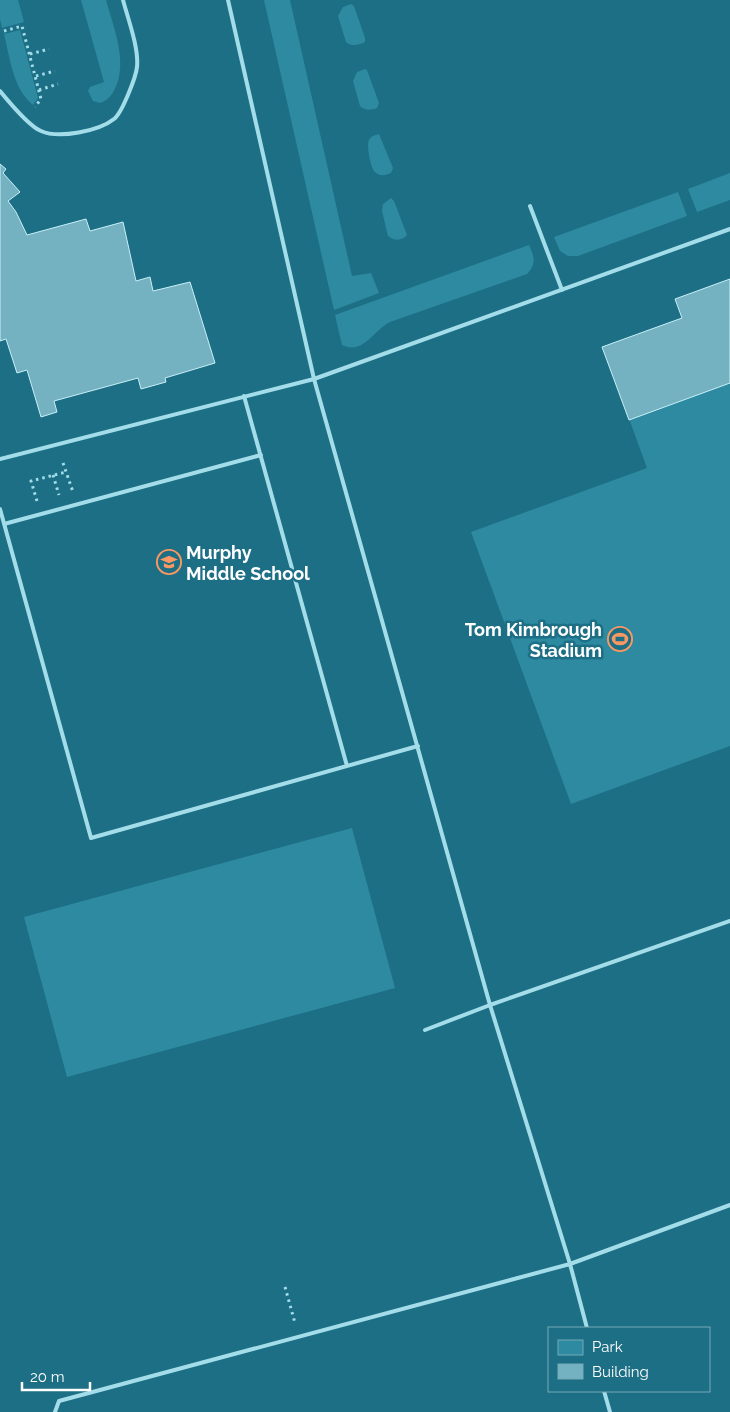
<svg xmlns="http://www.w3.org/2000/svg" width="730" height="1412" font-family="Raleway,sans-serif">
	<rect width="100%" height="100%" fill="#1d6f85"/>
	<!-- green -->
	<path fill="#2d8aa1" d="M0,0H18L24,22L2,28L0,19Z
		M81,0H106C114,30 130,65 112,94C108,99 106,101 100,103L93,101L88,91L90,87L104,82Z
		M264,0H290L352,276L371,273L379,293L334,310Z
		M351,4L354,6L365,38V42C358,45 352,47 346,42L338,16L343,7Z
		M20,30L38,98L33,105C13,89 10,58 4,34Z
		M365,69L367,70L379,103L377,108C371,110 365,111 360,106L353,81L357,72Z
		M379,134L393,168L391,173C386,175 380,177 375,172C371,169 366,145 369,140C371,136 375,135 379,134Z
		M730,173V200L697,212L688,189Z
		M678,192L687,216L578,256H568L560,251L554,237Z
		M391,198L394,201L407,235C402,241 394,241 388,236L382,211L383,204Z
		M529,245C534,256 537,264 527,274L390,322C372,331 364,355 342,345L335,315Z
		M730,301V746L571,804L471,532L647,468L603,347Z
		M352,828L395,988L67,1077L24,917Z"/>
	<!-- building -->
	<path fill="#74b2c2" stroke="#c9eff8" d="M0,164L6,169L3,173L20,192L8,201L16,212L27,235L86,219L90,231L123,222L136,281L150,277L153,291L190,282L215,363L165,378L166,382L141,389L138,378L54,401L57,412L41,417L27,370L17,373L6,339L0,341Z
		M730,279V383L629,420L602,347L682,318L675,299Z"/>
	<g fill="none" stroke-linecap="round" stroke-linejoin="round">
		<!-- path -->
		<path stroke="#a4ddea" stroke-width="3" stroke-dasharray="2.5 4" stroke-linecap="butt" d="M4,31L22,26L41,99L35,107
			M30,54L49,49
			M36,76L55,71
			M39,90L58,84
			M63,463L73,492
			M53,475L59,495
			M37,501L31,481L66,472
			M285,1287L295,1323"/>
		<!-- lane -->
		<path stroke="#a4ddea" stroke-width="4" d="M228,0L314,379L490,1005L570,1264L730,1205
			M0,91C9,102 29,126 41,131C59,139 99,131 114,119C122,113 136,77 137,67C139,48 128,19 123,0
			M530,206L562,290
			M244,396L347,766
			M0,459L314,379L730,229
			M0,509L91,838L418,746
			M4,524L261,455
			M425,1030L490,1005L730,921
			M604,1391L610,1412
			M55,1412L59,1401L570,1264L587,1328"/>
	</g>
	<!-- icons -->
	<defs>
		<symbol id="school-ring" viewBox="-11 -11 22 22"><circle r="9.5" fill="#1d6f85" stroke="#fa9863" stroke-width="1.5"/><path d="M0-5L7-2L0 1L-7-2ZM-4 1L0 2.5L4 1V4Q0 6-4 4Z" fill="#fa9863"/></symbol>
		<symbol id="stadium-ring" viewBox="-11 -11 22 22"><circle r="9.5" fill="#1d6f85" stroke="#fa9863" stroke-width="1.5"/><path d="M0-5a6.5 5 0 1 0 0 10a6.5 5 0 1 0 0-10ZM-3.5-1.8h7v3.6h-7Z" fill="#fa9863"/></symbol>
	</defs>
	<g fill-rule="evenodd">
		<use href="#school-ring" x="155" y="548" width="28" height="28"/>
		<use href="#stadium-ring" x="606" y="625" width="28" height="28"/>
	</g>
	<g text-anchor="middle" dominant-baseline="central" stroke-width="5" stroke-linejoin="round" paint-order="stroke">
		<!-- poi labels -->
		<g font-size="18" font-weight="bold" fill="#fff" stroke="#1d6f85" text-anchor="start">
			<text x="186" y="552">Murphy<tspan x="186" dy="21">Middle School</tspan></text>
			<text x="602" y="629" text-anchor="end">Tom Kimbrough<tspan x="602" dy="21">Stadium</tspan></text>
		</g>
	</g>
	<!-- legend -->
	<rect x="548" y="1327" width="162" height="65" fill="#1d6f85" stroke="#77a9b6"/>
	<rect x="558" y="1340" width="25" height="15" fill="#2d8aa1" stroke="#77a9b6"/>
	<text x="592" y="1352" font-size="15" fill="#ffffff">Park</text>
	<rect x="558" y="1364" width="25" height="15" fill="#74b2c2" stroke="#77a9b6"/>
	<text x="592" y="1377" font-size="15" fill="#ffffff">Building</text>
	<!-- scale -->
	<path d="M22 1382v8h68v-8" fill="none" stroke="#ffffff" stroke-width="2.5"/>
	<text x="30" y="1382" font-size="15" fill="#ffffff" stroke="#1d6f85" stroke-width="4" paint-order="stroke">20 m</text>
</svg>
